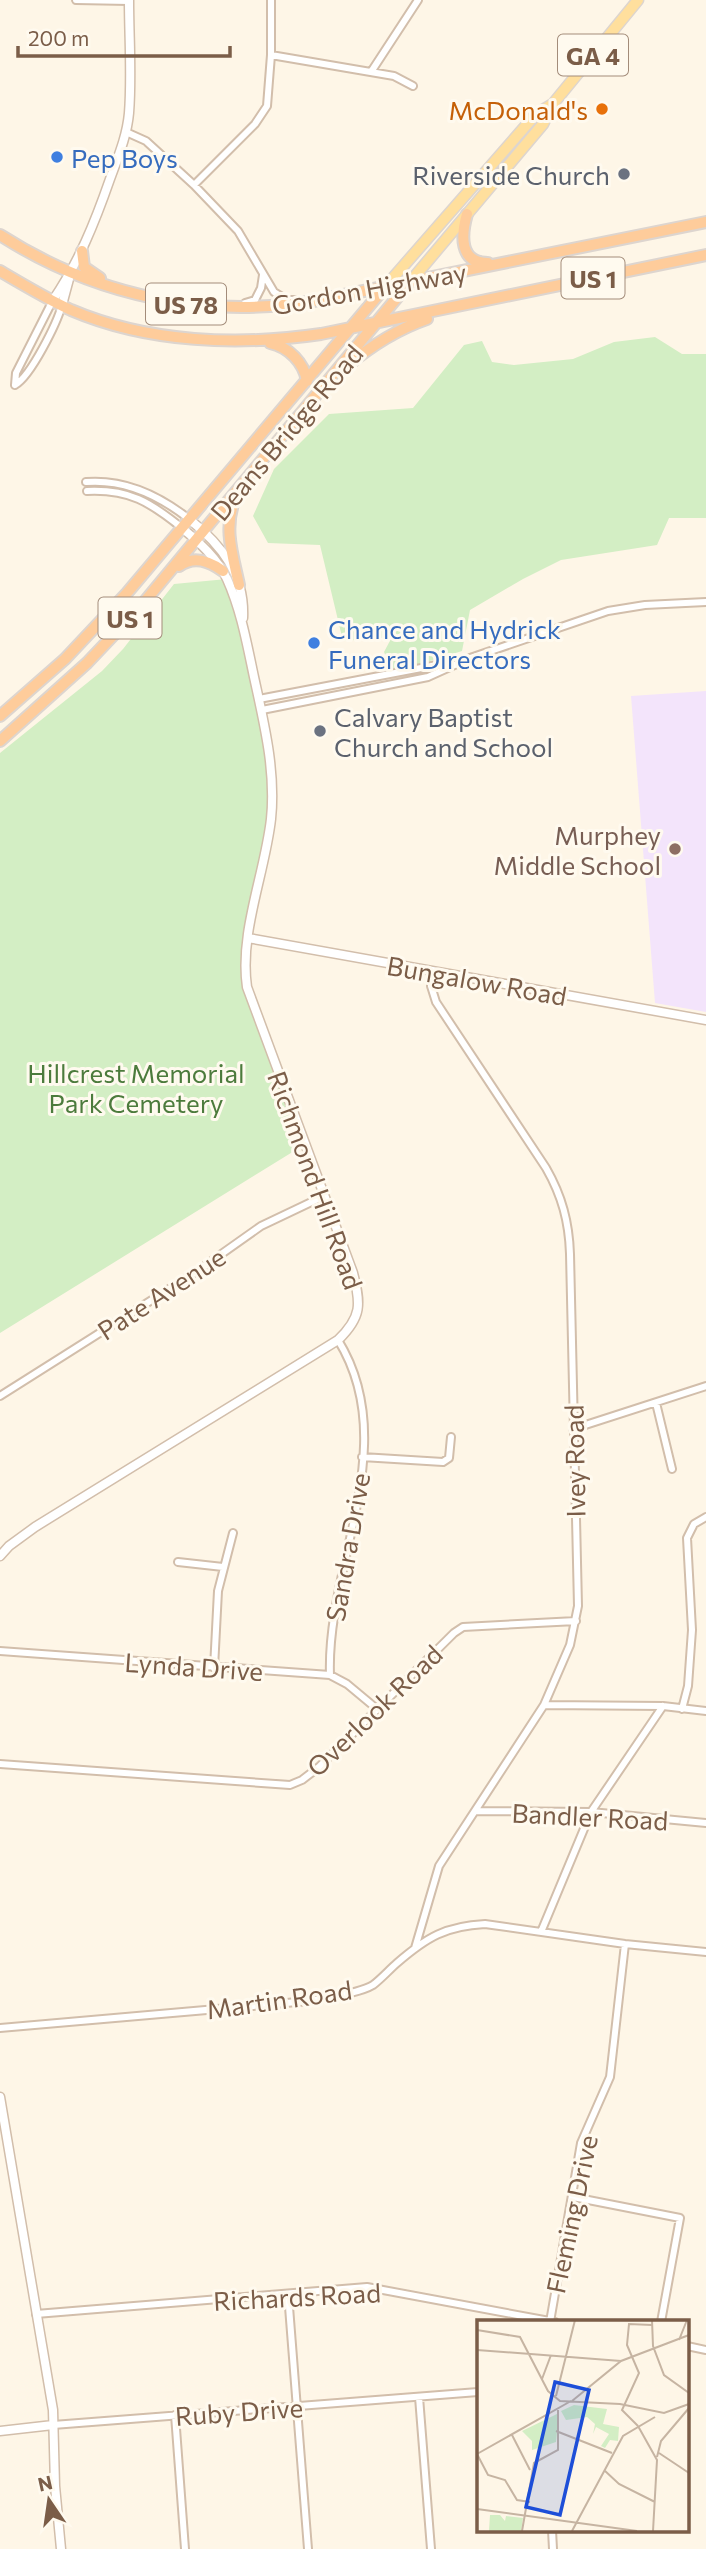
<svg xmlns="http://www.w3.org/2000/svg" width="706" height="2549" font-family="Commissioner,sans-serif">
	<rect width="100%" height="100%" fill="#fef6e7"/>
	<!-- education -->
	<path fill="#f3e4fb" d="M706,691V1012L655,1003L631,696Z"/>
	<!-- green -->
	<path fill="#d3eec4" d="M655,337L682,354H706V518H669L657,545L561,560L523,579L470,610L462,651L417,665L392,669L384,652L392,637L343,641L320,545L268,543L253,516L274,469L329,414L413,408L464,345L482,341L492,362L514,365L573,359L614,342Z
		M227,579L266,731L271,818L244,965L257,1018L299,1148L0,1333V753L102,671L123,649L174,584Z"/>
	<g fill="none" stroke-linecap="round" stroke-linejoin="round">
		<defs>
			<path id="minor" d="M76,0L129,1
				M271,55L394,76L413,86
				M371,72L418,0
				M126,132L146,141L194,185L238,231L274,292L287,300H295
				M194,185L255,124L267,106L271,55V0
				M245,303L255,300L261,288L263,275
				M15,385C31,376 57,323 62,305
				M15,385L16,373L53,300
				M86,482C124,479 160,496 189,519
				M87,491C129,489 150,502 182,528
				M259,699L437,665L447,667
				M262,710L428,677L470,658L608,611L645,605L706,602
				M0,1396L196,1272L261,1226L324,1196
				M656,1403L672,1469
				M573,1429L706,1386
				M362,1457L443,1462L449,1458L451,1437
				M178,1562L223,1567
				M0,1651L330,1675L347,1684L377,1709
				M214,1668L218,1591L233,1533
				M330,1675C326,1564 403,1445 338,1340
				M544,1705L663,1706L706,1711
				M682,1709L688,1686L692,1630L687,1538L694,1524L706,1517
				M0,1764L290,1785L302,1780L319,1767L454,1633L463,1627L576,1621
				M475,1811L591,1812L706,1823
				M541,1932L591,1812L663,1706
				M415,1948L439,1866L544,1705L570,1645L578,1606L570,1254C569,1222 562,1196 546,1168L436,1002L431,986L434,972
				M0,2028L309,2001C326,1997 358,1994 373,1985C381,1979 389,1970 397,1963C427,1937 446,1926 485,1924L625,1944L706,1952
				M573,2197L680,2218L661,2322
				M288,2294L308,2549
				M36,2314L367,2287L555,2322
				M550,2322L581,2143L610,2077L625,1944
				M687,2346L706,2350
				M419,2397L431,2549
				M175,2415L185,2549
				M53,2425L478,2392
				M552,2530L553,2549"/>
			<path id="tertiary" d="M53,300C79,262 95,222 110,179C118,157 127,136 129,113C132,76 129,37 129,0
				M62,305L69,279
				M189,519C222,545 245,575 243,618
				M248,938L706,1020
				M0,1556L9,1546L35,1527L338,1340C362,1317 361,1304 353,1273L247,987C239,933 265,873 271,819C276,771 264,723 254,677C247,644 241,610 227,579C217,558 200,543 182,528
				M0,2097L53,2410L55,2486L61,2549
				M0,2431L53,2425"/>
			<path id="primary" d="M410,282L543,124L552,105L638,0
				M385,287L536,114L551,105"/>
			<path id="trunk" d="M467,214C461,235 459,263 488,263
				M0,235C95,296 208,320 319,300L706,222
				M82,251L84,267L100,278
				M0,271C22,284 47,299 71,310C148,343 239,346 321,334L706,255
				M270,343C289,347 304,363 307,381
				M347,366C371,346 398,329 427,319
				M235,499C223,528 233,556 239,585
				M179,566C194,555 209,561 223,571
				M0,716L65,659L127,593L385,287
				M0,741L87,663L141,606L410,282"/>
		</defs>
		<!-- minor casing -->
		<use href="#minor" stroke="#d2beab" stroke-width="10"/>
		<!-- tertiary casing -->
		<use href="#tertiary" stroke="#d2beab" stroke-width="11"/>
		<!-- primary casing -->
		<use href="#primary" stroke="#ddd5cf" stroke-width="13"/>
		<!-- trunk casing -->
		<use href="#trunk" stroke="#ddd5cf" stroke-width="14"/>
		<!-- minor -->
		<use href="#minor" stroke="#fff" stroke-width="6"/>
		<!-- tertiary -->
		<use href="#tertiary" stroke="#fff" stroke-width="8"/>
		<!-- primary -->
		<use href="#primary" stroke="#ffdf9d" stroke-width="10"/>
		<!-- trunk -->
		<use href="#trunk" stroke="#fecc9b" stroke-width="10"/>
	</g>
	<!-- markers -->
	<circle fill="#e8710a" stroke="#fffaef" stroke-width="2.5" cx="602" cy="109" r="7"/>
	<g fill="#3f7fe0" stroke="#fffaef" stroke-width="2.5">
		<circle cx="57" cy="157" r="7"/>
		<circle cx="314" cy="643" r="7"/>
	</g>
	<g fill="#6b7280" stroke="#fffaef" stroke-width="2.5">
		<circle cx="624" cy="174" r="7"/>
		<circle cx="320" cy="731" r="7"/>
	</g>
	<circle fill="#8d6e63" stroke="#fffaef" stroke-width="2.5" cx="675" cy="849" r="7"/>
	<g text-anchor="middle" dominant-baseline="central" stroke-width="6" stroke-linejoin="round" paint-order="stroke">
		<!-- shield labels -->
		<g fill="#fffaef" stroke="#a38c7a" stroke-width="2">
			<rect x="558" y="34.5" width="70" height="41" rx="5"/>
			<rect x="561.5" y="257.5" width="63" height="41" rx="5"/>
			<rect x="146" y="283.5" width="80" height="41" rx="5"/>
			<rect x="98.5" y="597.5" width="63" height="41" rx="5"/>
		</g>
		<g font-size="24" font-weight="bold" fill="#7b5d48">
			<text x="593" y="55">GA 4</text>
			<text x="593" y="278">US 1</text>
			<text x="186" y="304">US 78</text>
			<text x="130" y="618">US 1</text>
		</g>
		<!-- food labels -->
		<g font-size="26" fill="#c56008" stroke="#fffaef" text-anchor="end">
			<text x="588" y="109">McDonald's</text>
		</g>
		<!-- shop labels -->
		<g font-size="26" fill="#366cbe" stroke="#fffaef" text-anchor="start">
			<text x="71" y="157">Pep Boys</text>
			<text x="328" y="628">Chance and Hydrick<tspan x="328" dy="30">Funeral Directors</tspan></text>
		</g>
		<!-- worship labels -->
		<g font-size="26" fill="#5b616d" stroke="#fffaef" text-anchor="end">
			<text x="610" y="174">Riverside Church</text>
			<text x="334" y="716" text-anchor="start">Calvary Baptist<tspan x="334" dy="30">Church and School</tspan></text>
		</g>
		<!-- street labels -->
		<g font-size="26" fill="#7b5d48" stroke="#fffaef">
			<text transform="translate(369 288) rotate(-10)">Gordon Highway</text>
			<text transform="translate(286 432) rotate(-50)">Deans Bridge Road</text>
			<text transform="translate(477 980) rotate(10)">Bungalow Road</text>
			<text transform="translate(316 1180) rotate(70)">Richmond Hill Road</text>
			<text transform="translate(161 1293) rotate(-33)">Pate Avenue</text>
			<text transform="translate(574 1461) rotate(-91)">Ivey Road</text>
			<text transform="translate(347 1547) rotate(-80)">Sandra Drive</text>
			<text transform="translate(194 1666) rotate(4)">Lynda Drive</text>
			<text transform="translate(374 1710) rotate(-44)">Overlook Road</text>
			<text transform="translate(590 1816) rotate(3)">Bandler Road</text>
			<text transform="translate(279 1999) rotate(-8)">Martin Road</text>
			<text transform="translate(571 2214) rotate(-78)">Fleming Drive</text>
			<text transform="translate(297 2296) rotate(-3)">Richards Road</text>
			<text transform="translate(239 2411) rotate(-4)">Ruby Drive</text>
		</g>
		<!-- education labels -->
		<g font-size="26" fill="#785e54" stroke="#fffaef" text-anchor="end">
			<text x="661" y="834">Murphey<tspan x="661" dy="30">Middle School</tspan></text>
		</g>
		<!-- park labels -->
		<g font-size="26" fill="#4c7b3c" stroke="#fffaef">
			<text x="136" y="1072">Hillcrest Memorial<tspan x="136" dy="30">Park Cemetery</tspan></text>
		</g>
	</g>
	<!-- overview -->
	<g transform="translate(477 2320)">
		<rect width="212" height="212" fill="#fef6e7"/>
		<path d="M97,85L130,89L126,104L142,107L141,121L133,120L128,128L124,126L132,114L119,107L116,114L118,104L110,97L89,100L84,91ZM82,93L79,122L55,130V121L45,111ZM13,195H23L28,201L29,196L46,198L44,211H12Z" fill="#d3eec4"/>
		<path fill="none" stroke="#c6b4a2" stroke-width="2" d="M175,0L176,26L187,55L212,73M0,10L43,17L71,71L83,81L143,84L187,93L212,84M202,20L210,0M0,30L144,41M65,59L74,35M79,76L98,0M95,81L144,41L212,15M161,106L145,90L162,53L150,25L152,4L175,5M161,106L180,140L176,211M79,111L135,133M35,115L53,150M182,133L212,153M0,134L11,155L28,160L40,180L53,182M0,134L94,81M180,137L184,121L212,88M127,150L142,164L178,182M0,189L160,211M45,211L57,143L81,130V90M95,211L146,116L178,97"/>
		<path fill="#1d4ed8" fill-opacity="0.15" stroke="#1d4ed8" stroke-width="3.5" d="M78,62L112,70L83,195L49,187Z"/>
		<rect width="212" height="212" fill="none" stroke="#7b5d48" stroke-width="3.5"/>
	</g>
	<!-- north arrow -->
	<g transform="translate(49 2500) rotate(347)" stroke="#fffaef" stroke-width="5" paint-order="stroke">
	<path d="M0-5L12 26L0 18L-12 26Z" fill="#7b5d48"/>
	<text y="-10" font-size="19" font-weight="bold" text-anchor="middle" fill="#7b5d48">N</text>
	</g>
	<!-- scale -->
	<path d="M18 46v10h212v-10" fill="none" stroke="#7b5d48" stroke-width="3.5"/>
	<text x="28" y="46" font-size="21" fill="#7b5d48" stroke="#fffaef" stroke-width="5" paint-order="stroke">200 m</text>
</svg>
